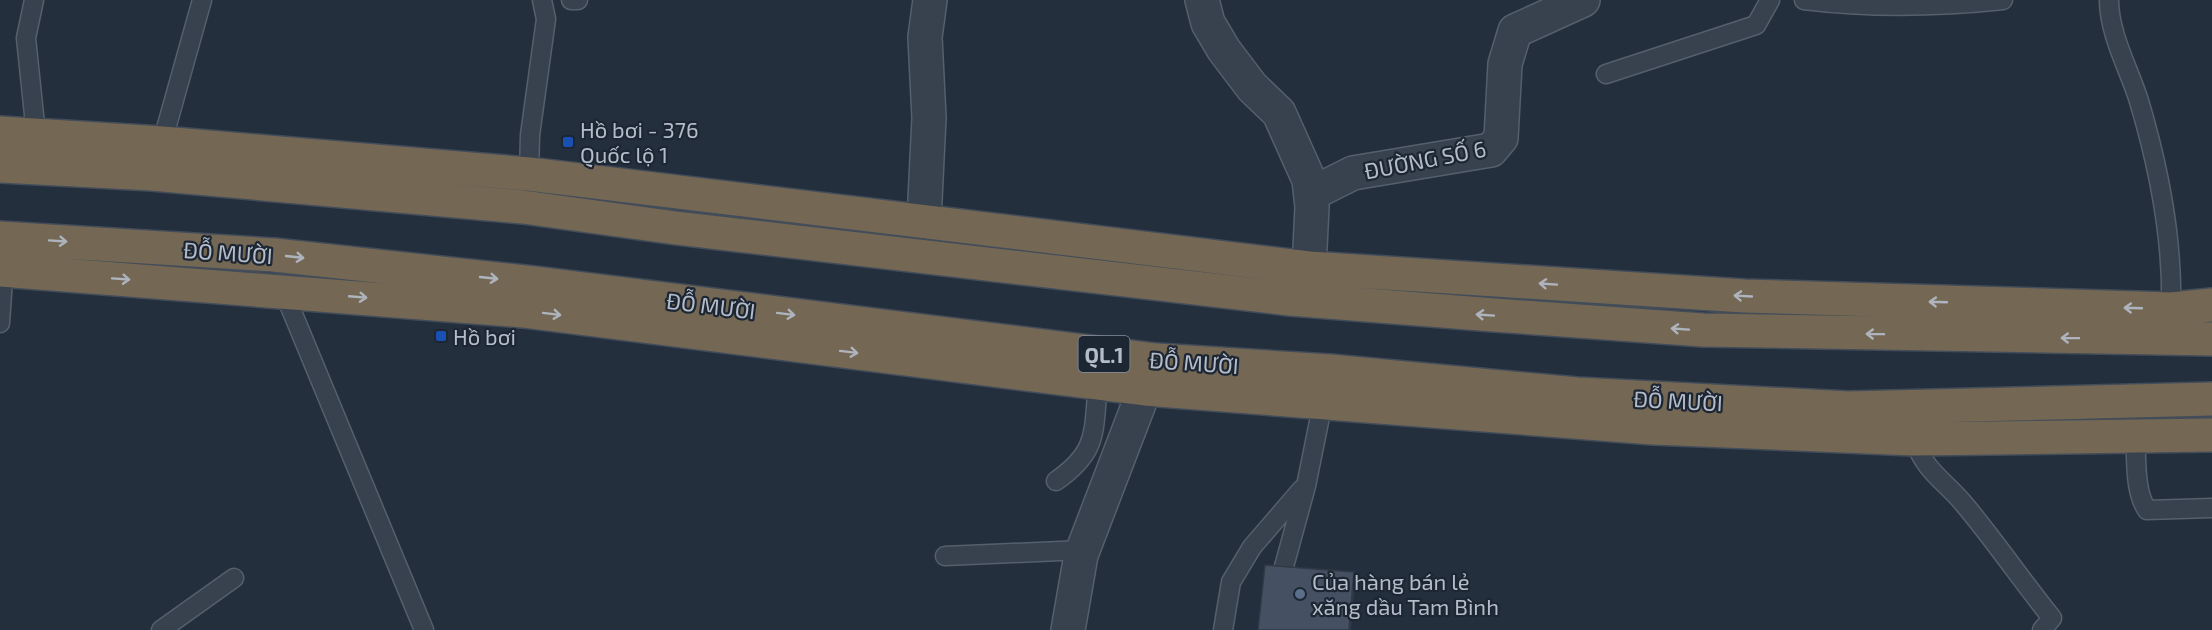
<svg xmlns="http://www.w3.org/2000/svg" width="2212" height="630" font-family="'Exo 2',sans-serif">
	<rect width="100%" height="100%" fill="#242f3e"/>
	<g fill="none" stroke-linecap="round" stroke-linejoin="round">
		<defs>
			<path id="lane" d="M34,0L26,38L36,134
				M571,0H578
				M1804,0C1869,8 1937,7 2003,0
				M2109,0C2109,34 2129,69 2139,101C2159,168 2173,240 2171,309
				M1606,74L1756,25L1770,0
				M162,143L202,0
				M529,174L530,135L546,19L542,0
				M283,290L424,630
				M0,323L4,264
				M2135,436C2137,460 2134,490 2147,510L2212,508
				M1914,439C1925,472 1944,480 1964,504C1995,541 2022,581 2052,618L2042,630
				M1056,481C1099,451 1093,432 1098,384
				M945,556L1083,550
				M1282,574L1306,486L1324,397
				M161,630L234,578
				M1223,630L1231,582L1252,547L1302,489"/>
			<path id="street" d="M1202,0L1208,23L1224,50L1252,87L1279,113L1309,180L1312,207L1309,268
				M1311,194L1353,173L1491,150L1501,138L1505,64L1515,31L1583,0
				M924,220L929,118L925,37L930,0
				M1068,630L1081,555L1155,362"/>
			<path id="highway" d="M0,133L162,143L529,174L1309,268L1744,296L2171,309L2212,305
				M0,166L152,174L523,207L676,228L1290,299L1494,315L1703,330L2212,339
				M0,238L274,255L534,283L1156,360L1330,371L1577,394L1849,408L2212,399
				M0,270L523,311L1145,389L1653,428L1914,439L2212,435"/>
		</defs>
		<!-- lane casing -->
		<use href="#lane" stroke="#565f6c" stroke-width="21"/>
		<!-- street casing -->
		<use href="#street" stroke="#565f6c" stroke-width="36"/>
		<!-- highway casing -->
		<use href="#highway" stroke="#434c59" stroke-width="36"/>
		<!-- lane -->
		<use href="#lane" stroke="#38414e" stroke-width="18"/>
		<!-- street -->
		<use href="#street" stroke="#38414e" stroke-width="33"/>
		<!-- highway -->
		<use href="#highway" stroke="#746855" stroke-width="33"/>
	</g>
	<!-- shaded-wall -->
	<path fill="#303945" d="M1354,572V595L1351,630H1349Z"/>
	<!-- building -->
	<path fill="#455162" stroke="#303945" stroke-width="1.5" d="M1265,565L1354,572L1349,630H1258Z"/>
	<!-- one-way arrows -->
	<defs><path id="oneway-shaft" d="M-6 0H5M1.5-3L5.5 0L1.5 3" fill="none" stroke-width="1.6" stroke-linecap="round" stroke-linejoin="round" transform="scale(1.5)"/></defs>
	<g stroke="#aeb4bd">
		<use href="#oneway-shaft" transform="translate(58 241) rotate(4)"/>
		<use href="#oneway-shaft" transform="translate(295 257) rotate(6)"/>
		<use href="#oneway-shaft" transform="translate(489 278) rotate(6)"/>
		<use href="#oneway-shaft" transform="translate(121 279) rotate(4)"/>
		<use href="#oneway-shaft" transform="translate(1548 284) rotate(-176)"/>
		<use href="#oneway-shaft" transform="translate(1743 296) rotate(-177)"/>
		<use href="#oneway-shaft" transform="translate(358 297) rotate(5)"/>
		<use href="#oneway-shaft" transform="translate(1938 302) rotate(-178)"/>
		<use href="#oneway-shaft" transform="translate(2133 308) rotate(-178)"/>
		<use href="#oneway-shaft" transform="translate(552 314) rotate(7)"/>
		<use href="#oneway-shaft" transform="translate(786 314) rotate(7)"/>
		<use href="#oneway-shaft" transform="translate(1485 315) rotate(-176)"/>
		<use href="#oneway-shaft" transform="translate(1680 329) rotate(-176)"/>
		<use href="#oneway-shaft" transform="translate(1875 334) rotate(-179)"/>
		<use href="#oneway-shaft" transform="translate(2070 338) rotate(-179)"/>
		<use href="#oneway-shaft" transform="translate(849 352) rotate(7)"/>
	</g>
	<!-- markers -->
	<g fill="#1a4fb4" stroke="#1d2633" stroke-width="2">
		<rect x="562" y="136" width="12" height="12" rx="3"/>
		<rect x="435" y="330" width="12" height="12" rx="3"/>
	</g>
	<circle fill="#5c6f8a" stroke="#1d2633" stroke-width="2" cx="1300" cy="594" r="6"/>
	<g text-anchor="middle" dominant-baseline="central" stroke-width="4.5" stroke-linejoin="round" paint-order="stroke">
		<!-- shield labels -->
		<rect fill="#1d2633" stroke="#878f9c" stroke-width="1.5" x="1078.5" y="336" width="51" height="36" rx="4.5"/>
		<g font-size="21" font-weight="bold" fill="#b4bcc9">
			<text x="1104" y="354">QL.1</text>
		</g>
		<!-- poi labels -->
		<g font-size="22" fill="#b4bcc9" stroke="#1d2633" text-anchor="start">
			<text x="580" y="129">Hồ bơi - 376<tspan x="580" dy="25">Quốc lộ 1</tspan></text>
			<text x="453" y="336">Hồ bơi</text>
			<text x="1312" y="581">Của hàng bán lẻ<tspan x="1312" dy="25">xăng dầu Tam Bình</tspan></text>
		</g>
		<!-- street labels -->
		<g font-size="22" fill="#b4bcc9" stroke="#1d2633">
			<text transform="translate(1425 159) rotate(-11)">ĐƯỜNG SỐ 6</text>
			<text transform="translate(228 252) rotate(4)">ĐỖ MƯỜI</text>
			<text transform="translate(711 305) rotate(7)">ĐỖ MƯỜI</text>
			<text transform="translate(1194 362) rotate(4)">ĐỖ MƯỜI</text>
			<text transform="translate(1678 400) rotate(3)">ĐỖ MƯỜI</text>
		</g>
	</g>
</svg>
